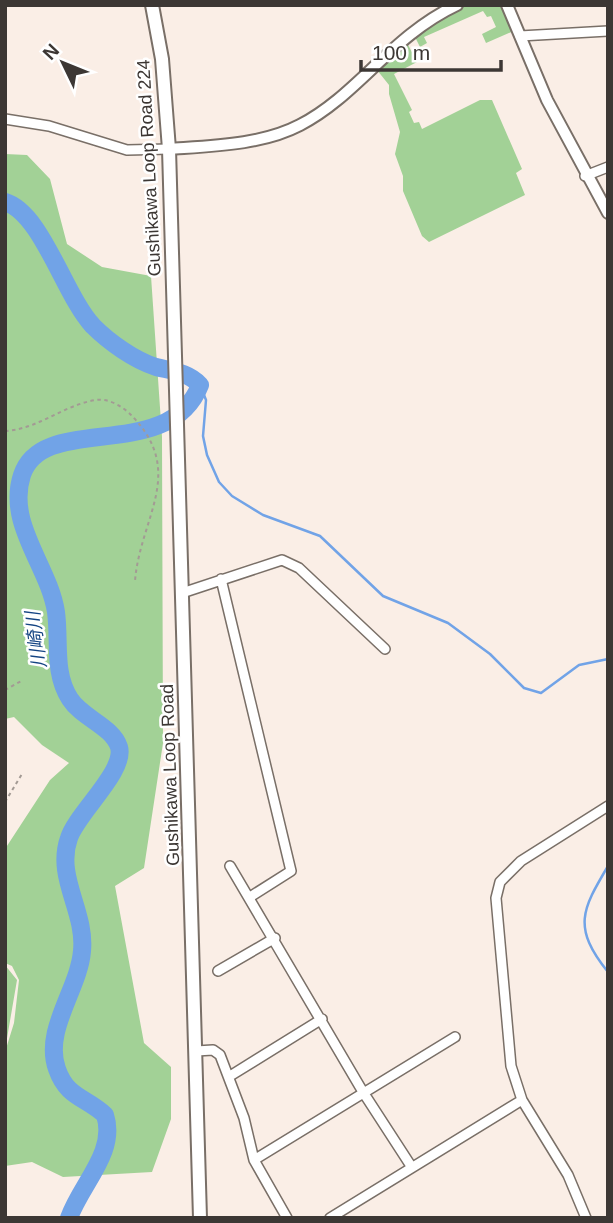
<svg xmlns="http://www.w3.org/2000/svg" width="613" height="1223" font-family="Helvetica,'Noto Sans JP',sans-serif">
	<rect width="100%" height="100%" fill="#faeee6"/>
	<!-- green -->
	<path fill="#a2d196" d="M457,5H507L518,29L486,43L482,34L496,27L491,16L487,17L483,11L424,37L427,43L420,47L412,31Z
		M404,37L417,62L394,74L412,110L409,112L414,123L419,122L422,129L480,100H492L522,169L516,173L525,195L429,242L422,236L403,191V176L395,154L400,132L389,94V85L373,65Z
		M5,154L27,155L50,179L67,244L102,267L151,276L162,437L163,743L144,868L115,886L144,1043L171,1067V1119L152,1172L63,1177L32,1162L5,1166V1052L14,1023L19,980L12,966L5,963V849L50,780L69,763L42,745L14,717L5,719Z
		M5,965L17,980L5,1050Z"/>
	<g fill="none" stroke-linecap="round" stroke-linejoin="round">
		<!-- stream -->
		<path stroke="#71a3e7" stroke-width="2.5" d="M200,385L206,400L203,436L207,455L219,482L232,496L263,515L320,536L383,596L448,623L490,654L524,688L541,693L579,665L608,659
			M608,866C582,910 572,927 608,972"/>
		<!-- river -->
		<path stroke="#71a3e7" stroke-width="18" d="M5,202C42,213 64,295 93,326C109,342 134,360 156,367C172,371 188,372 200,385C169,465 43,411 22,475C6,524 49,566 56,612C60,641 53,673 70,699C82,718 112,726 119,747C126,771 77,813 69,838C55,877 86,911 82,951C79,989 43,1030 57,1069C67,1098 86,1097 105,1115C117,1152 81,1184 69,1218"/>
		<defs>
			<path id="minor" d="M520,36L608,31
				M5,119L49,126L127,150L169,149
				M585,176L608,167
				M221,579L291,871L250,897
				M182,593L282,560L299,568L385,649
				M230,866L363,1092L411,1166
				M218,971L275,938
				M196,1051L213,1050L220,1055L244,1118L254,1160L287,1218
				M230,1076L322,1019
				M254,1160L455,1037
				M330,1218L522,1100
				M586,1218L568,1175L522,1100L511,1066L496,898L500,882L521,861L608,806"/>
			<path id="tertiary" d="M507,5L547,100L608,213
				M169,149C211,146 262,145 300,125C358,95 391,36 457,5"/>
			<path id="secondary" d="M152,5L162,59L169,149L200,1218"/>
		</defs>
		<!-- minor casing -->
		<use href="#minor" stroke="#796f67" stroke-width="12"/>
		<!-- tertiary casing -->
		<use href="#tertiary" stroke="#796f67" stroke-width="14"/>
		<!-- secondary casing -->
		<use href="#secondary" stroke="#796f67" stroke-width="16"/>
		<!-- path -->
		<path stroke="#a39a94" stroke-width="2" stroke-dasharray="3.5 3.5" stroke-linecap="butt" d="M5,431C39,429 63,405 96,400C109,398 124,407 133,417C186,473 140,518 135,581
			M5,690L23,680
			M5,802L22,774"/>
		<!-- minor -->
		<use href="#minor" stroke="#fff" stroke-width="9"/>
		<!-- tertiary -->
		<use href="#tertiary" stroke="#fff" stroke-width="10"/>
		<!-- secondary -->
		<use href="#secondary" stroke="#fff" stroke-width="12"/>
	</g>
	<g text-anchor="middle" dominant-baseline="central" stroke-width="5" stroke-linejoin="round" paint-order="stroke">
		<!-- street labels -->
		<g font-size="18" fill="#3c3734" stroke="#fff">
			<text transform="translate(149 168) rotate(-93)">Gushikawa Loop Road 224</text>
			<text transform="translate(170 775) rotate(-92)">Gushikawa Loop Road</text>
		</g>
		<!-- water labels -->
		<g font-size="19" font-style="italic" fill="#154583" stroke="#fff">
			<text transform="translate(36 640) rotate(-97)">川崎川</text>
		</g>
	</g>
	<!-- border -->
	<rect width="613" height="1223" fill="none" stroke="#3c3734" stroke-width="14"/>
	<!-- north arrow -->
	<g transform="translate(63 63) rotate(313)" stroke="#ffffff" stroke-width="5" paint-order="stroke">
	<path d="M0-5L12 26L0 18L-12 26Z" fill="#3c3734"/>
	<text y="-10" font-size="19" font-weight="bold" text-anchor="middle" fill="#3c3734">N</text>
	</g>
	<!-- scale -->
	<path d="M361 60v10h140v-10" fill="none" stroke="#3c3734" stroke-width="3.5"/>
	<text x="372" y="60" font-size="21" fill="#3c3734" stroke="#ffffff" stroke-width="5" paint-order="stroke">100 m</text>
</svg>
